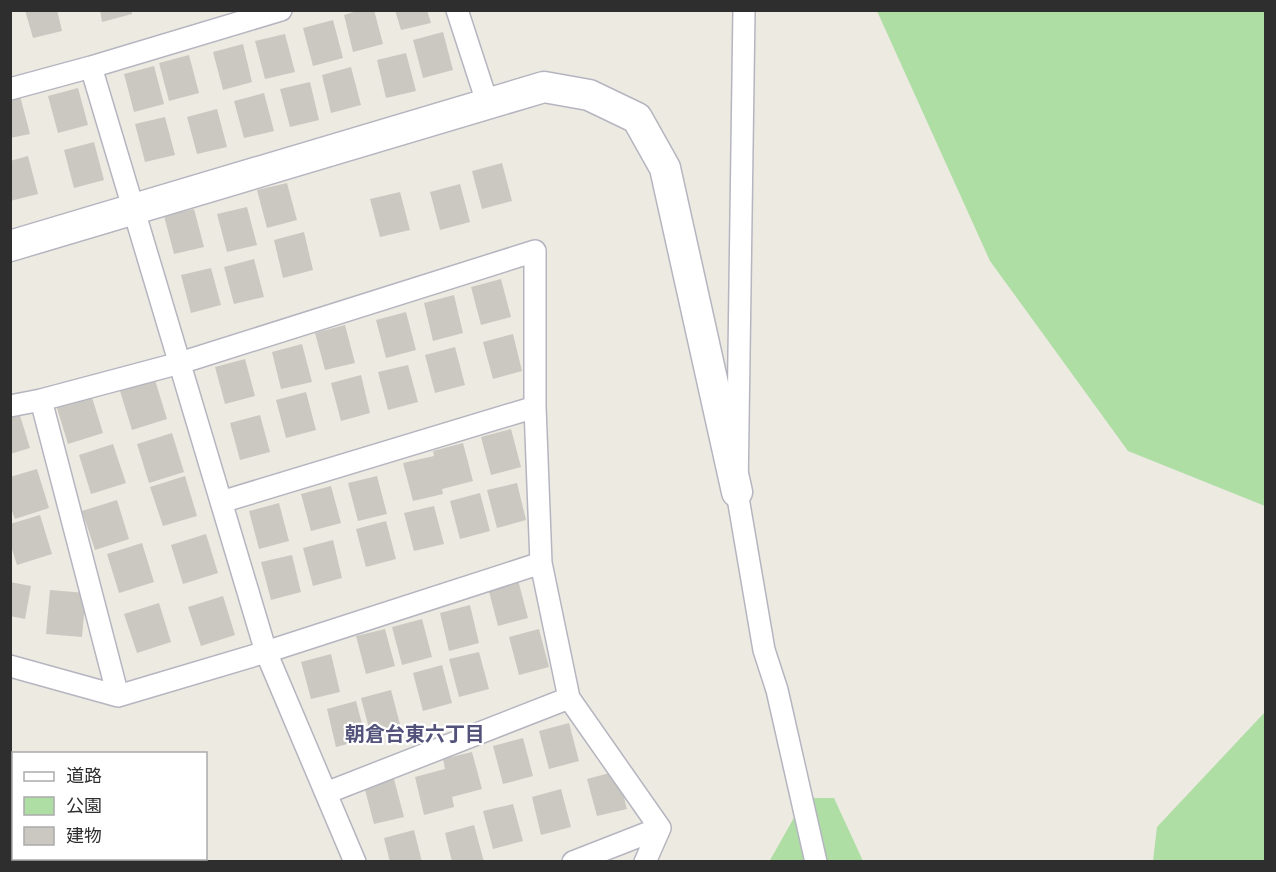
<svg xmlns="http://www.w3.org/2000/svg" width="1276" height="872" font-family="'Roboto Condensed','Noto Sans JP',sans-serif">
	<rect width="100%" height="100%" fill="#edeae2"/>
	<!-- green -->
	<path fill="#aedea4" d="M877,11H1265V506L1128,451L990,261Z
		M1265,712V861H1153L1157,827Z
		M11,761L14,764V858H99L100,861H11Z
		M805,798H834L863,861L769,862Z"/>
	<!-- building -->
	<path fill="#cac8c0" d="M25,10H57L62,31L33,38Z
		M100,10H132V14L102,22Z
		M360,10H374L383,44L353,52L344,15Z
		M395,10H427L431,23L401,30Z
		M333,20L343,58L313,66L303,28Z
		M443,32L453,70L423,78L413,40Z
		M285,34L295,72L265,79L255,41Z
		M243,44L252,82L223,90L213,52Z
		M406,53L416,91L386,98L377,60Z
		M189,55L199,93L169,101L159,63Z
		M154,66L164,104L134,112L124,74Z
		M351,67L361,105L331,113L322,75Z
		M310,82L319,120L290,127L280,89Z
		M78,88L88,125L58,133L48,96Z
		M264,93L274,131L244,138L234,101Z
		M20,96L30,134L10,138V98Z
		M217,109L227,147L197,154L187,117Z
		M165,117L175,155L145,162L135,124Z
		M94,142L104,180L74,188L64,150Z
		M28,156L38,194L10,201V161Z
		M502,163L512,201L482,209L472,171Z
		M287,183L297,220L267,228L257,190Z
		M460,184L470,222L440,230L430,192Z
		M400,192L410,230L380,237L370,199Z
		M247,207L257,245L227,252L217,214Z
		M194,209L204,247L174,254L164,216Z
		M304,232L313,270L283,278L274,240Z
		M254,259L264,297L234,304L224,267Z
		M211,268L221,305L191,313L181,275Z
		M501,279L511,317L481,325L471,287Z
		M454,295L463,333L433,341L424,303Z
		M406,312L416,350L386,358L376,320Z
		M345,325L355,363L325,370L315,333Z
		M513,334L522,371L493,379L483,342Z
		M302,344L312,382L281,389L272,352Z
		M455,347L465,385L435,393L425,355Z
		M245,359L255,396L225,404L215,367Z
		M408,365L418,402L388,410L378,372Z
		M361,375L370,413L341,421L331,383Z
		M155,380L167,419L132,430L120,391Z
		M306,392L316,430L286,438L276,400Z
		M91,394L103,433L68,444L56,405Z
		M18,409L30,448L10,454V411Z
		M260,415L270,452L240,460L230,423Z
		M511,429L521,467L491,475L481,437Z
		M172,433L184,472L149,483L137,444Z
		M463,443L473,481L442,489L443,494L413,501L403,463L434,456L433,451Z
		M113,444L126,483L91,494L79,455Z
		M37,469L49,508L15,519L10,506V477Z
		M185,476L197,516L163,526L150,487Z
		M377,476L387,514L358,521L348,483Z
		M517,483L526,520L497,528L487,490Z
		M331,486L341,523L311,531L301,494Z
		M480,493L490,531L460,539L450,501Z
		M117,500L129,539L95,550L82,511Z
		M279,503L289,541L259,549L249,511Z
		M434,506L444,544L414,551L404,513Z
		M40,515L52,554L17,565L10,543V524Z
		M386,521L396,559L366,567L356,529Z
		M206,534L218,573L183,584L171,545Z
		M333,540L342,578L313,586L303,548Z
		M142,543L154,582L119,593L107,554Z
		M292,555L301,592L271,600L261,562Z
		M518,580L528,618L498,626L488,588Z
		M10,582L31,586L25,619L10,616Z
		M50,590L86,593L82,637L46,634Z
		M223,596L235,635L201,646L188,607Z
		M159,603L171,642L137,653L124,614Z
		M470,605L479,643L449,651L440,613Z
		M422,619L432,657L402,665L392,627Z
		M385,629L395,666L366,674L356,636Z
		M539,629L549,667L519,675L509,637Z
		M479,652L489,689L459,697L449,659Z
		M331,654L340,692L311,699L301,662Z
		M442,665L452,703L423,711L413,673Z
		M391,690L401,728L371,736L361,698Z
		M356,701L366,739L336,747L327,709Z
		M569,723L579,761L549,769L539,731Z
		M523,738L533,776L503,784L493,746Z
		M472,752L482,789L452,797L454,807L424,815L415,777L445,769L443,759Z
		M617,771L627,809L597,816L587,779Z
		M394,779L404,817L374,824L364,786Z
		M561,789L571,827L541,835L532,797Z
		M513,804L523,841L493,849L483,811Z
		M474,825L484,862H452L445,833Z
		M414,830L422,862H390L384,838Z"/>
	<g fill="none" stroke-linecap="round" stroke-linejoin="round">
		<defs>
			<path id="street" d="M457,10L488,105
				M744,10L737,492L764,650L777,690L816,862
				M91,67L266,652L355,862
				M10,89L91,67L281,10
				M41,400L118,696
				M10,406L41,400L180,363L535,251V407L541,563L569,698L660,828
				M221,502L535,407
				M10,666L118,696L266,652L541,563
				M326,793L569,698
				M573,862L660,828
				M645,862L660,828"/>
			<path id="secondary" d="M10,246L544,87L589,95L637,118L665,168L737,492"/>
		</defs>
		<!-- street casing -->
		<use href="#street" stroke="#b5b5c0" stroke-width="24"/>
		<!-- secondary casing -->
		<use href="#secondary" stroke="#b5b5c0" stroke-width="33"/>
		<!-- street -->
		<use href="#street" stroke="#fff" stroke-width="21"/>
		<!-- secondary -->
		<use href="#secondary" stroke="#fff" stroke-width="30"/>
	</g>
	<g text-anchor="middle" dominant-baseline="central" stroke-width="4.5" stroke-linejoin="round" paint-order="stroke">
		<!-- neighbourhood labels -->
		<g font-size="20" font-weight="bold" fill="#52527b" stroke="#fff">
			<text x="415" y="734">朝倉台東六丁目</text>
		</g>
	</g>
	<!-- border -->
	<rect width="1276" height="872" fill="none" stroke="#2e2e2e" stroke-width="24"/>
	<!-- legend -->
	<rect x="12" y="752" width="195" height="108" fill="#ffffff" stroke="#ababab" stroke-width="1.5"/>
	<rect x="24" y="772" width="30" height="9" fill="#ffffff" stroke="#ababab" stroke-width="1.5"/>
	<text x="66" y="782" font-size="18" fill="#2e2e2e">道路</text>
	<rect x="24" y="797" width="30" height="18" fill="#aedea4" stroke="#ababab" stroke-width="1.5"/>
	<text x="66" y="812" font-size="18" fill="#2e2e2e">公園</text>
	<rect x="24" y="827" width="30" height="18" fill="#cac8c0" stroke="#ababab" stroke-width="1.5"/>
	<text x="66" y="842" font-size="18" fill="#2e2e2e">建物</text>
</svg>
